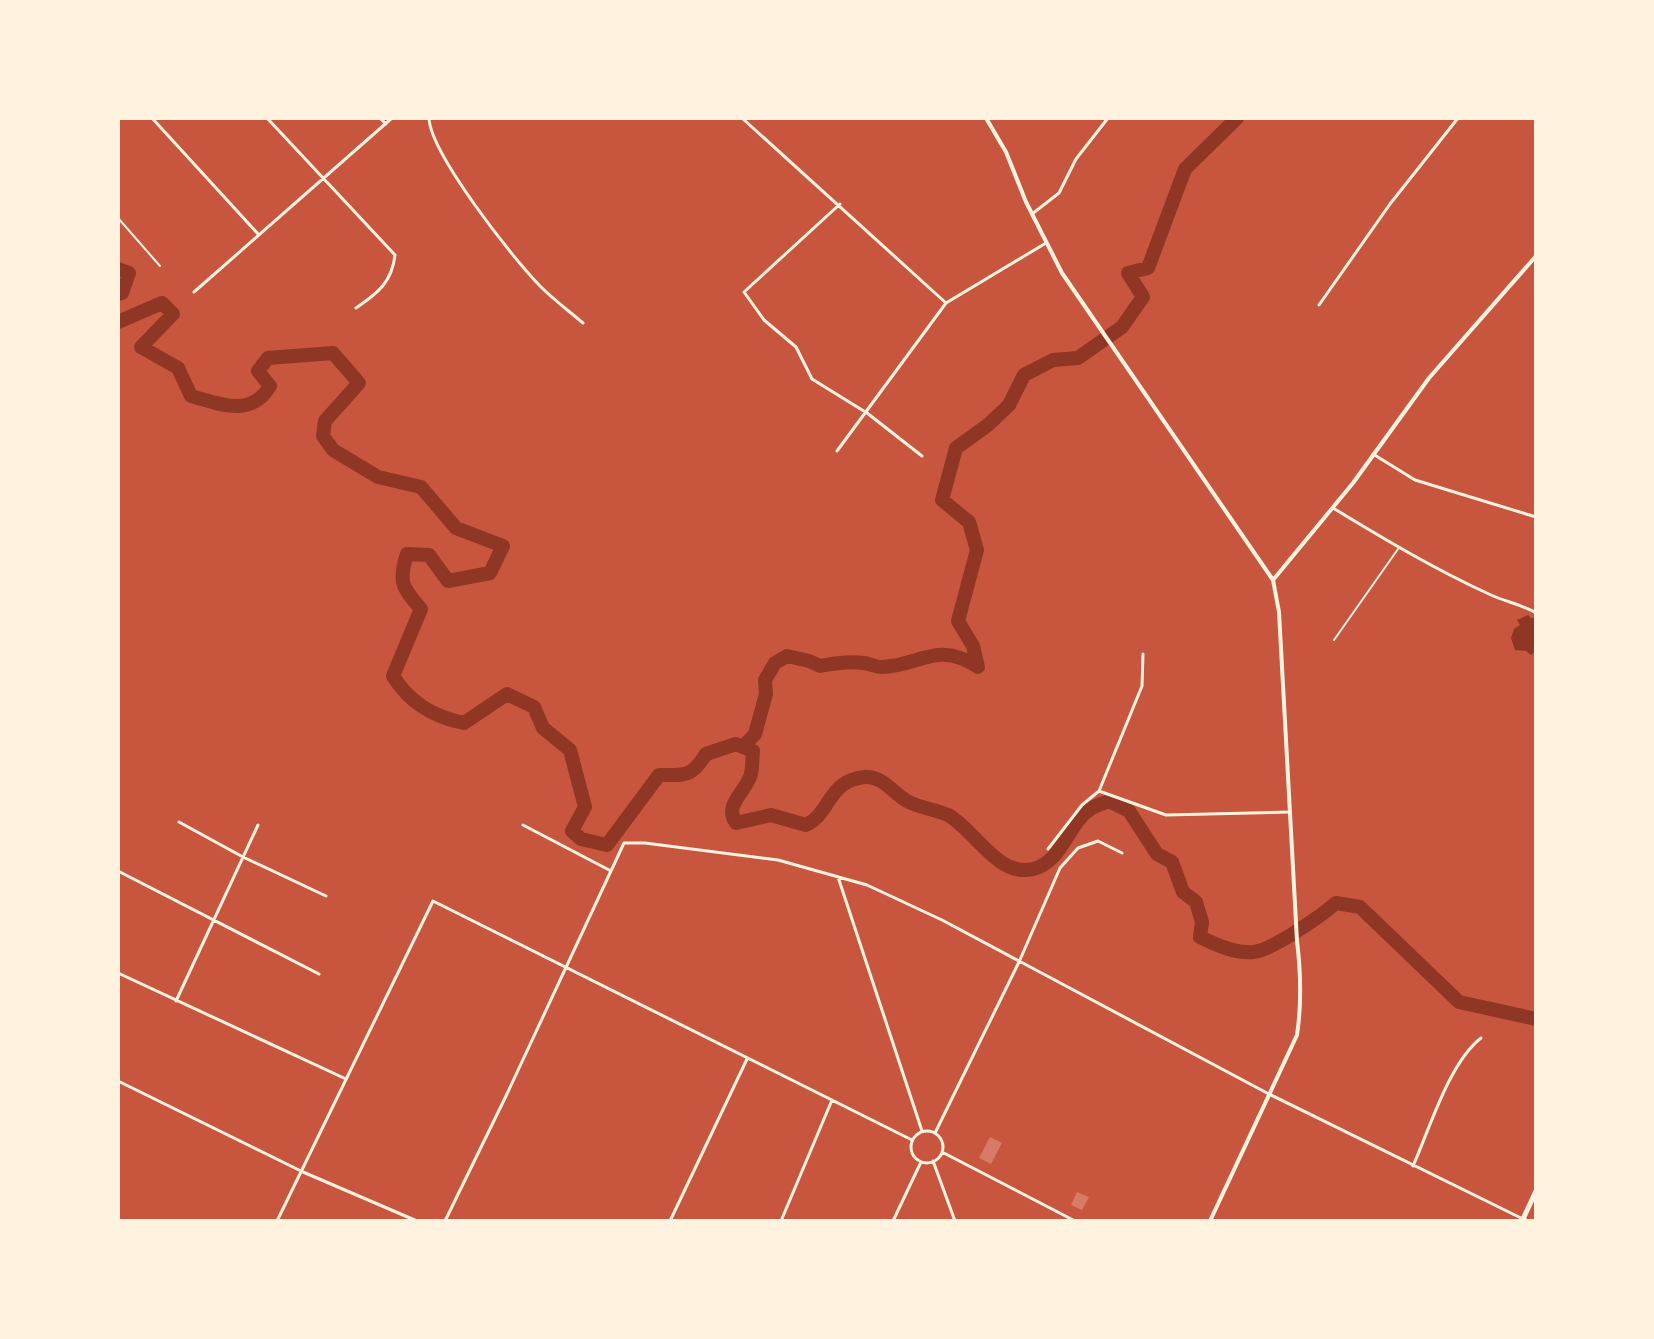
<svg xmlns="http://www.w3.org/2000/svg" width="1654" height="1339" font-family="'DejaVu Sans',sans-serif">
	<rect width="100%" height="100%" fill="#c8553d"/>
	<!-- water -->
	<path fill="#8f3625" d="M1528,615L1531,618H1536V651L1531,655L1526,651L1515,650L1511,638L1514,629L1520,625L1517,620Z"/>
	<g fill="none" stroke-linecap="round" stroke-linejoin="round">
		<!-- river -->
		<path stroke="#8f3625" stroke-width="14" d="M118,269L129,273L122,293L118,294
			M118,322L162,303L173,314L141,347L178,368L191,396C220,404 251,418 270,386L258,371L268,358L333,353L359,383L325,421L323,436L333,450L378,477L421,487L456,528L503,546L490,573L448,581L429,555L407,554C398,582 402,587 421,609L393,676C409,702 433,717 464,723L507,694L534,707L543,728L570,750L585,807L572,831L581,839L607,845L659,775C685,775 691,778 706,754L736,744L753,751C752,759 753,770 750,777C743,794 724,806 736,823L771,815L806,825C832,812 827,781 865,777C883,776 893,793 907,801C919,808 935,809 948,815C974,829 998,878 1033,869C1063,862 1068,822 1092,808C1097,805 1104,803 1109,801L1129,811L1157,854L1172,862L1183,892L1196,902L1202,922L1200,937C1216,945 1236,954 1254,952C1272,950 1321,916 1336,903L1360,907L1459,1002L1536,1019
			M743,747L755,734L766,694L765,680L775,663L787,656L809,661L820,666C835,663 849,661 864,663C870,664 876,667 882,667C920,666 937,640 978,667L973,646L958,621L977,550L969,522L942,500L956,448L988,425L1009,405L1024,375L1053,360L1078,358L1122,327L1143,297L1128,273L1148,268L1185,169L1237,118"/>
	</g>
	<!-- building -->
	<path fill="#d67c66" d="M990,1137L1002,1143L991,1164L979,1158Z
		M1077,1192L1089,1197L1082,1210L1071,1205Z"/>
	<g fill="none" stroke-linecap="round" stroke-linejoin="round">
		<!-- service -->
		<path stroke="#fff3e0" stroke-width="2" d="M118,218L160,266
			M1334,640L1398,549"/>
		<!-- minor -->
		<path stroke="#fff3e0" stroke-width="3" d="M152,118L259,235
			M267,118L395,255C392,282 378,293 356,308
			M380,118L386,124
			M429,118C430,153 514,260 541,287C554,300 569,311 583,323
			M742,118L946,303
			M840,204L744,292L764,320L796,347L812,379L867,413L922,456
			M1032,214L1059,193L1076,159L1108,118
			M194,292L392,118
			M1319,305L1390,204L1458,118
			M837,451L946,303L1046,243
			M1373,454L1415,480L1536,517
			M1333,508C1384,539 1436,570 1491,595C1506,602 1521,604 1536,613
			M1099,791L1166,815L1290,812
			M179,822L243,857L326,896
			M523,825L611,871
			M1048,849L1082,805L1099,791L1142,686L1143,654
			M118,871L319,974
			M838,877L922,1131
			M118,973L346,1079
			M176,1001L258,825
			M118,1081L303,1172L417,1221
			M911 1147a16 16 0 1 1 32 0a16 16 0 1 1-32 0Z
			M935,1133L1019,962L1060,868L1078,848L1098,841L1122,853
			M942,1152L1075,1221
			M933,1161L955,1221
			M1413,1166C1430,1128 1449,1063 1481,1038
			M277,1221L433,901L912,1140
			M445,1221L506,1096L624,843H645L778,860L867,885L942,920L1267,1093L1523,1219
			M670,1221L747,1059
			M781,1221L832,1100
			M893,1221L921,1162"/>
		<!-- tertiary -->
		<path stroke="#fff3e0" stroke-width="4" d="M986,118L1006,152L1026,202L1062,273L1273,580L1279,612L1297,941C1301,974 1302,1002 1297,1035L1210,1221
			M1273,580L1353,483L1429,378L1536,256"/>
		<!-- secondary -->
		<path stroke="#fff3e0" stroke-width="5" d="M1526,1221L1523,1219L1536,1191"/>
	</g>
	<!-- border -->
	<rect width="1654" height="1339" fill="none" stroke="#fff3e0" stroke-width="240"/>
</svg>
